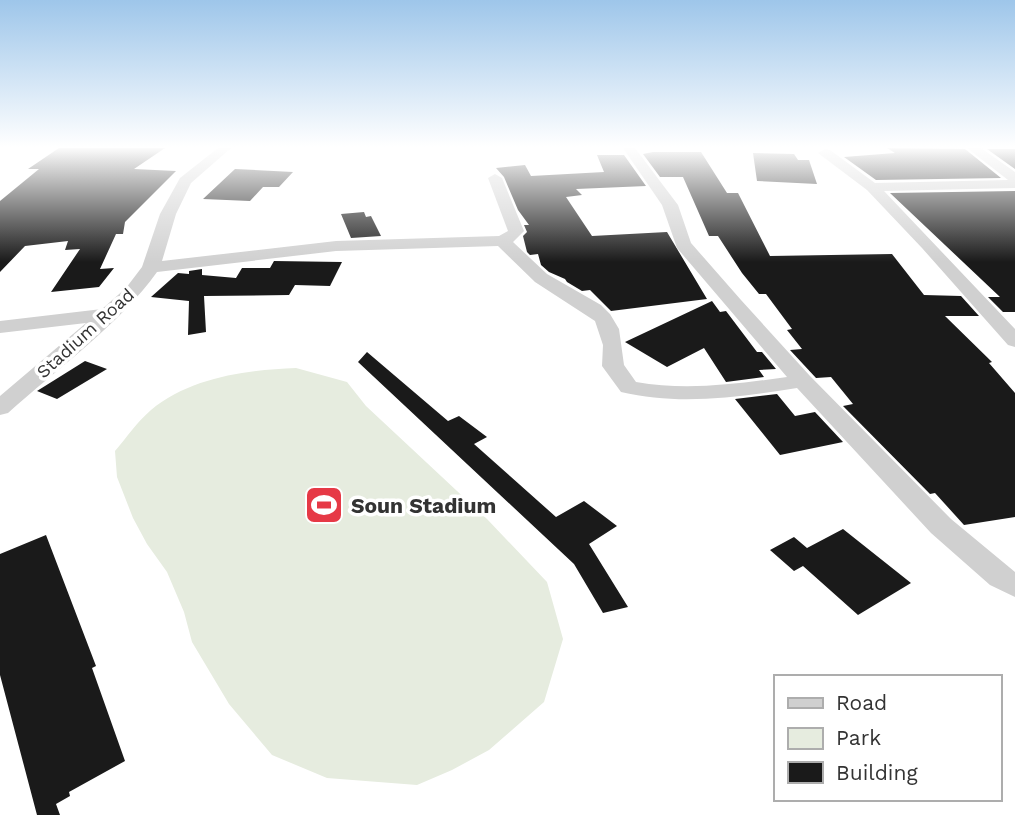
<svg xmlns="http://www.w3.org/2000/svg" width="1015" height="815" font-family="'Work Sans',sans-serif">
	<rect width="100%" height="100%" fill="#fff"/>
	<!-- green -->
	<path fill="#e6ecdf" d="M296,368L347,382L366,406L487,519L547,582L563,639L544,702L489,750L452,770L417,785L327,778L272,755L229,704L192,642L184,612L167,572L147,544L133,518L117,477L115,451C127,437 137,422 151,410C191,377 247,370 296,368Z"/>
	<!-- building -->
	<path fill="#1a1a1a" d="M59,148H165L134,169L176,171L125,222L123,234H116L100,269L114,268L99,287L51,292L80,249L65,250L68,241L25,246L0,272V201L39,169H28Z
		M887,148L965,149L1001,178L876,180L844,157L895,153Z
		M987,149H1015V169Z
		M653,152H701L727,193H738L770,256L892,254L924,295L961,296L979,316H945L992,362L989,363L1015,393V517L964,525L935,493L930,494L843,406L853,404L831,377L816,378L790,350L802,349L787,330L792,329L766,294H759L742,273L718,236H709L683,177H660L643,154Z
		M753,153L794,154L798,160H809L817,184L757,181Z
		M597,155H624L646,186L576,189L582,195L566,197L592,236L667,232L707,299L611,311L590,290L582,291L567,282L565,279L549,272L541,265L538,254L530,255L527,252L523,236L527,232L524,225H529L518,210L504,177L496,168L525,165L531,176L604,172Z
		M235,169L293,172L279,187H263L250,201L203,199Z
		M1015,191V312H1003L988,297H1000L890,193Z
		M364,212L366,217L371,216L381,236L351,238L341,214Z
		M274,261L342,262L330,286L295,285L289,295L204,296L206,332L188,335L189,301L151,297L178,273L189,274V271L202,269V275L236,278L242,268H270Z
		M712,301L720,312L726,311L757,352H762L776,369L759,370L764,377L726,382L704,348L667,367L625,342Z
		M367,352L448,421L459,416L487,437L474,444L556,517L584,501L617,526L589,544L628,607L603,613L574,564L358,362Z
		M85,361L107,369L57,399L37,391Z
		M777,394L795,416L815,412L843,442L780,455L735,399Z
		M843,529L911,583L858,615L803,566L794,571L770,550L794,537L807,548Z
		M46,535L96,666L92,668L125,761L69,792L70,796L56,804L60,815H37L0,675V554Z"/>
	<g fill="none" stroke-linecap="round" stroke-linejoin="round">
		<!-- street -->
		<path fill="#d0d0d0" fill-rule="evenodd" d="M218,148H231L191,183L176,214L162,261L336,241L499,236L508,231L488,178L495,174L502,178L524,231L513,242L547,274L601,305L610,314L619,329L624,365L636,382C687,391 736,384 787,377L677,248L662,205L623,148H635L678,205L691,243L741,300L810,376L951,519L1015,572V597L990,585L931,533L797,388C738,397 680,406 621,392L602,366L603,345L595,321L535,282L498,246L336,251L157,272C120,324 57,369 8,413L0,415V396L86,323L0,333V321L102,309L126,288L142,267L160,214L180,178Z
			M967,148H981L1015,172V188L884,191L1015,329V347L1008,345L922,248L867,190L818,153L825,149L830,150L875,183L1008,180Z"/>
	</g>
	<!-- sky -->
	<linearGradient id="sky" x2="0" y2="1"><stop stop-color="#9ec6ea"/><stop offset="0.56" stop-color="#fff"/><stop offset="1" stop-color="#fff" stop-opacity="0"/></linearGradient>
	<rect width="1015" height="262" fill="url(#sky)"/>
	<!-- icons -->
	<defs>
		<symbol id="stadium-square" viewBox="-11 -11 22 22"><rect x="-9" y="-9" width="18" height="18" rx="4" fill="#e63946" stroke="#fff"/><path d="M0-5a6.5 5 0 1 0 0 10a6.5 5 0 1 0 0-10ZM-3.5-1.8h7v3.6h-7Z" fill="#fff"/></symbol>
	</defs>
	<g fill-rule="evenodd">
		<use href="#stadium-square" x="302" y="483" width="44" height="44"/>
	</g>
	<g text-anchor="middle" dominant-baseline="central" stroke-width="7" stroke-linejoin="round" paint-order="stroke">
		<!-- far-street labels -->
		<g font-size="18" fill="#333" stroke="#fff">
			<text transform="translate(85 333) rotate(-42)">Stadium Road</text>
		</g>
		<!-- poi labels -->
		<g font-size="21" font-weight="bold" fill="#333" stroke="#fff" text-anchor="start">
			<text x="351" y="505">Soun Stadium</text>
		</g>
	</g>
	<!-- legend -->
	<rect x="774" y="675" width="228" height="126" fill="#ffffff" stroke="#adadad" stroke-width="2"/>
	<rect x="788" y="698" width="35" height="10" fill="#d0d0d0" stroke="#adadad" stroke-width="2"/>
	<text x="836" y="710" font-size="21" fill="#333333">Road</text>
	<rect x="788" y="728" width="35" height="21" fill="#e6ecdf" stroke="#adadad" stroke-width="2"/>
	<text x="836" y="745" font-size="21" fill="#333333">Park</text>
	<rect x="788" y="762" width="35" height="21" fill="#1a1a1a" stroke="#adadad" stroke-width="2"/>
	<text x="836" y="780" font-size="21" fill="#333333">Building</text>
</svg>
